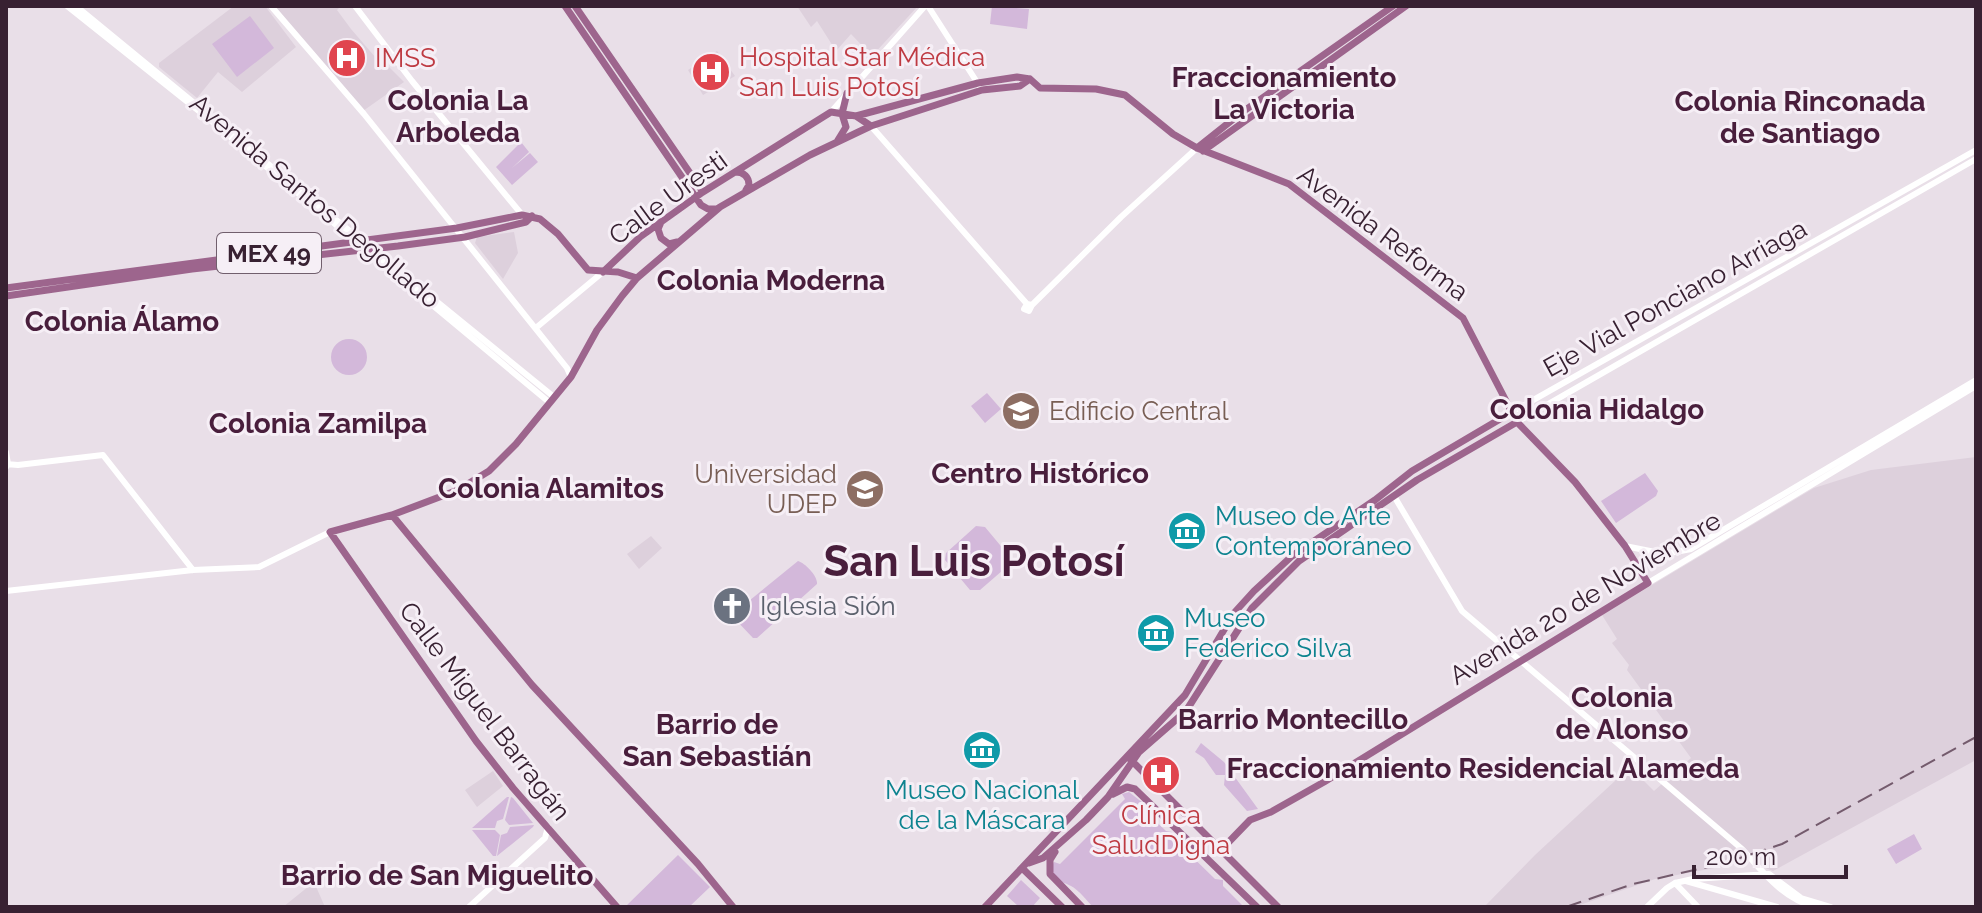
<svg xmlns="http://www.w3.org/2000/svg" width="1982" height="913" font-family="Raleway,sans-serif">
	<rect width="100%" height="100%" fill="#e9dfe8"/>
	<!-- built -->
	<path fill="#ddd0dc" d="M234,6H265L296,47L242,92L218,72L197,98L159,67V63Z
		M274,6H341L337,10L351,29L376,58H380L404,82L363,111Z
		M797,6H918L872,56L851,34L836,51L817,21L811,27Z
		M717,51L735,76L703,95L688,70Z
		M514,232L518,253L503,279L475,243L477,237Z
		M1976,457V760L1773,871L1744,860L1736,861V864L1655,879L1574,907H1484L1535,855L1630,767L1654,791L1691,758L1627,670L1629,665L1612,643L1617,639L1602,615L1814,488L1871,470Z
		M651,536L662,548L639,569L627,554Z
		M493,771L503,786L477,807L465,790Z
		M314,882L325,907H283Z"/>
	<!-- green -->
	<path fill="#d3b8da" d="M992,6L1029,9L1027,29L990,24Z
		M250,16L274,48L237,77L212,44Z
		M521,142L529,152L512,168L530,153L538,162L512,185L496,167Z
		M331 357a18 18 0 1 1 36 0a18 18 0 1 1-36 0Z
		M987,393L1001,409L985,423L971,406Z
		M1645,473L1658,491L1656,496L1616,523L1601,501Z
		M976,526L985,527L1010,557V564L980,590H970L945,560L946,553Z
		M798,561C805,563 818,576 817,584L757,638H753L734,618V613Z
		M1201,743L1224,762L1258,809L1247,811L1224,785L1225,775H1216L1204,758L1195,752Z
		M1129,792L1143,803L1142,808L1166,831L1172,832L1174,839L1215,879L1223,880V886L1244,907H1093C1087,901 1079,890 1071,886C1059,880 1057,882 1051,868L1054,862L1060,864L1125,799L1122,794Z
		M507,797H509L503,819L497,821L495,828H472Z
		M511,797L513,798L533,823L509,825L505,820Z
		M534,825L533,827L497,856L501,835L507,833L510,827Z
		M472,830H495L500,835L496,856H493Z
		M1914,834L1922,849L1896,864L1887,849Z
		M678,855L710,887L689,907H625Z
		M1021,880L1040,898L1032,907H1019L1007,896Z"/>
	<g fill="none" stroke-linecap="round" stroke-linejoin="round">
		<!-- secondary -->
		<path stroke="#fff" stroke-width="6" d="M67,6L210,120L550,403
			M76,6L362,241
			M271,6L364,114L567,368L571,377
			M355,6L412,81L523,216
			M928,6L982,90
			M831,112L925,6
			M871,126L1027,304L1032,305L1029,311L1024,309L1027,304
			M371,248L554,397
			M1032,305L1121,217L1197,148
			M537,327L603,272
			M1512,412L1976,150
			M1517,422L1976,159
			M6,452L8,464L6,467
			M6,464L18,465L103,455L193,570
			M1394,496L1462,611L1742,849C1764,873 1782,898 1815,907
			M1625,546L1665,554L1691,549L1976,380
			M1648,583L1976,386
			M6,591L193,570L259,567L330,532
			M1686,881L1777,907
			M1675,883L1698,907
			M469,907L545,838L548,827
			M1647,907L1667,888L1675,883L1693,879L1769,874L1801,898L1831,907"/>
		<!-- primary -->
		<path stroke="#9d658d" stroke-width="7" d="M565,6L701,205L708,209H716
			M575,6L703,192
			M856,116L978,83L1017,77L1030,79L1040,88L1096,89L1125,95L1173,134L1197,148L1289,184L1463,318L1517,422L1575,482L1625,546L1648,583L1324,782L1271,812L1250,820L1221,850
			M838,140L846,127L842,114L847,93
			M1197,148L1241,113L1393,6
			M1203,151L1406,6
			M735,172C744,172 749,177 749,185L746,190
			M661,222L658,229L661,238L669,244L677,242
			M603,272L640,237L703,192L831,112L856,116L871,126
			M6,288L457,228L522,215L540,219L558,234L588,270L618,272L637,278
			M6,296L192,269L398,246L465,237L526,222L532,216
			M392,515L532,685L698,864L733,907
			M1130,759L1278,907
			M1113,794L1127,787L1135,789L1257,907
			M1055,852L1050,860V874L1082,907
			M1029,863L1043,858L1086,820L1108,797L1139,752L1186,711L1252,608L1299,561L1417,480L1517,422
			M1022,868L1062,907
			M617,907L513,788L476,741L330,532L392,515L458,490L489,471L516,444L571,377L597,330L622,296L637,278L720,207L810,155L871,126L982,90L1020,86L1030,79
			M985,907L1185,695L1234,613L1254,591L1292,556L1375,500L1412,471L1512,412"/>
		<!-- rail -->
		<path stroke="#745b6d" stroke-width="2" stroke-dasharray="16 8" stroke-linecap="butt" d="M1566,907L1633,884L1725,863L1782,844L1976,737"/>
	</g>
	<!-- icons -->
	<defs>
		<symbol id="hospital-disc" viewBox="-11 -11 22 22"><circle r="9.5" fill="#e0444e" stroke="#f6eff6"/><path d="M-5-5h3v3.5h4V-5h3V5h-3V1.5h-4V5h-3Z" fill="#fff"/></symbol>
		<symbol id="university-disc" viewBox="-11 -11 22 22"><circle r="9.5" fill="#8d6e63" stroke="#f6eff6"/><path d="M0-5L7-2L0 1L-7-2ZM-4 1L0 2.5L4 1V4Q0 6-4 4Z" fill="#fff"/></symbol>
		<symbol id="museum-disc" viewBox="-11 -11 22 22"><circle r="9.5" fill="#0f9aa8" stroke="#f6eff6"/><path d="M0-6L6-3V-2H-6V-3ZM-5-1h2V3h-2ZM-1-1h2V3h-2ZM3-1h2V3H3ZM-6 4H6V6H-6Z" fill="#fff"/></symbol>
		<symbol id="church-disc" viewBox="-11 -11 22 22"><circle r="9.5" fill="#6b7280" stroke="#f6eff6"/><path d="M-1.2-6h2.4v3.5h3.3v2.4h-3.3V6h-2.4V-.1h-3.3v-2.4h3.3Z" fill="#fff"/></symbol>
	</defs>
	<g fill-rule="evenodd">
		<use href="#hospital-disc" x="325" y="36" width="44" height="44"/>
		<use href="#hospital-disc" x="689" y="50" width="44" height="44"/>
		<use href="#university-disc" x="999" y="389" width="44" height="44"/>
		<use href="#university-disc" x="843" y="467" width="44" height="44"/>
		<use href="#museum-disc" x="1165" y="509" width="44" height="44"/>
		<use href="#church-disc" x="710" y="584" width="44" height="44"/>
		<use href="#museum-disc" x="1134" y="611" width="44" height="44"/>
		<use href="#museum-disc" x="960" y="728" width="44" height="44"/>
		<use href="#hospital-disc" x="1139" y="753" width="44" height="44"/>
	</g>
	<g text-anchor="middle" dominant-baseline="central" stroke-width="6" stroke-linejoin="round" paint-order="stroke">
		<!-- shield labels -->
		<rect fill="#f6eff6" stroke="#715f6d" stroke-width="2" x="217" y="233" width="104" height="40" rx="6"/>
		<g font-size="24" font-weight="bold" fill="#382132">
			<text x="269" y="253">MEX 49</text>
		</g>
		<!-- health labels -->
		<g font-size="26" fill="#be3a42" stroke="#f6eff6" text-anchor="start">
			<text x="739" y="57">Hospital Star Médica<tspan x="739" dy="30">San Luis Potosí</tspan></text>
			<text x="375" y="58">IMSS</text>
			<text x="1161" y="815" text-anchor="middle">Clínica<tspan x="1161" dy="30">SaludDigna</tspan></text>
		</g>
		<!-- street labels -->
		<g font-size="26" fill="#382132" stroke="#f6eff6">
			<text transform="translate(668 198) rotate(-36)">Calle Uresti</text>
			<text transform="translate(315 201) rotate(40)">Avenida Santos Degollado</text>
			<text transform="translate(1383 233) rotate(37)">Avenida Reforma</text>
			<text transform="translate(1675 298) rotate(-29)">Eje Vial Ponciano Arriaga</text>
			<text transform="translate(1585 598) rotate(-31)">Avenida 20 de Noviembre</text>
			<text transform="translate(485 711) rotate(53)">Calle Miguel Barragán</text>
		</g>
		<!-- education labels -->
		<g font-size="26" fill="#785e54" stroke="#f6eff6" text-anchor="start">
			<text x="1049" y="411">Edificio Central</text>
			<text x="837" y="474" text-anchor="end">Universidad<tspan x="837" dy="30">UDEP</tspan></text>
		</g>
		<!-- culture labels -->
		<g font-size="26" fill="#0d838f" stroke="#f6eff6" text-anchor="start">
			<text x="1215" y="516">Museo de Arte<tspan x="1215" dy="30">Contemporáneo</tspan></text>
			<text x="1184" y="618">Museo<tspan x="1184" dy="30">Federico Silva</tspan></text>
			<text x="982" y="790" text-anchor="middle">Museo Nacional<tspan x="982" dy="30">de la Máscara</tspan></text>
		</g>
		<!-- worship labels -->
		<g font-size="26" fill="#5b616d" stroke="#f6eff6" text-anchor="start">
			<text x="760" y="606">Iglesia Sión</text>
		</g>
		<!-- neighbourhood labels -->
		<g font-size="28" font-weight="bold" fill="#491e3c" stroke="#f6eff6">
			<text x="1284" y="77">Fraccionamiento<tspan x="1284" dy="32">La Victoria</tspan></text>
			<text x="458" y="100">Colonia La<tspan x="458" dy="32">Arboleda</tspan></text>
			<text x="1800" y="101">Colonia Rinconada<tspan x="1800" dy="32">de Santiago</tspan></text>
			<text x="771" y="280">Colonia Moderna</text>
			<text x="122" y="321">Colonia Álamo</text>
			<text x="1597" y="409">Colonia Hidalgo</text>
			<text x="318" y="423">Colonia Zamilpa</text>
			<text x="1040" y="473">Centro Histórico</text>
			<text x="551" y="488">Colonia Alamitos</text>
			<text x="1622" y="697">Colonia<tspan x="1622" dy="32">de Alonso</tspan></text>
			<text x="1293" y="719">Barrio Montecillo</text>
			<text x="717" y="724">Barrio de<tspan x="717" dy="32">San Sebastián</tspan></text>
			<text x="1483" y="768">Fraccionamiento Residencial Alameda</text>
			<text x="437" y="875">Barrio de San Miguelito</text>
		</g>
		<!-- town labels -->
		<g font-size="42" font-weight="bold" fill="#491e3c" stroke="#f6eff6">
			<text x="974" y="561">San Luis Potosí</text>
		</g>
	</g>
	<!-- border -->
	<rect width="1982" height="913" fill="none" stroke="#382132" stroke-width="16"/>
	<!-- scale -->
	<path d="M1694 865v12h152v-12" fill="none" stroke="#382132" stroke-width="4"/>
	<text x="1706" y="865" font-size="24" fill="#382132" stroke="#f6eff6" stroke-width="6" paint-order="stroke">200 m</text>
</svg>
